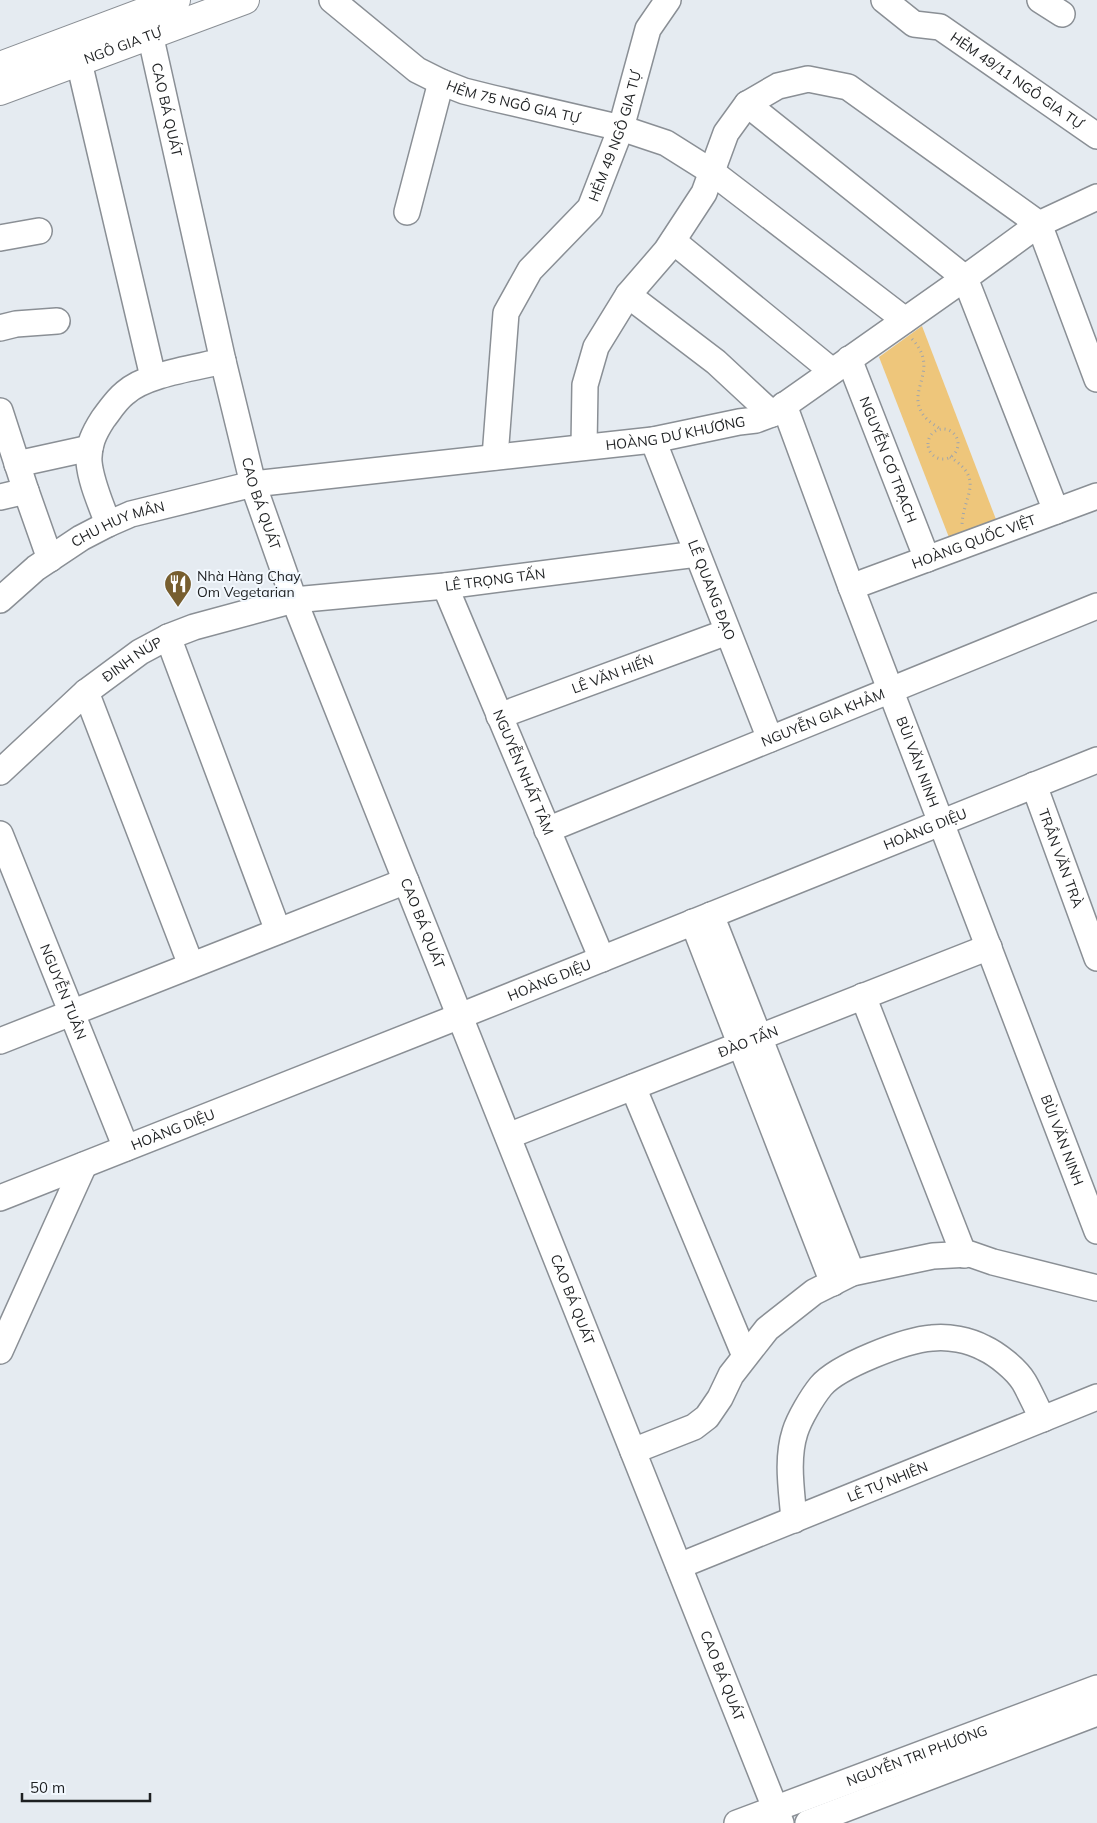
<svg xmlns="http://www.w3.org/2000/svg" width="1097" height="1823" font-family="Mulish,sans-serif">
	<rect width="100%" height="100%" fill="#e5ebf1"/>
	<!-- green -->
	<path fill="#eec67b" d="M922,326L997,522L950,540L879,357Z"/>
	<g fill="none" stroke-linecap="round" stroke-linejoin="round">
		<defs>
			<g id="minor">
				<path id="s1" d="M332,0L417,70L441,82L464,91L492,98L621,128L666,143L712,172L905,320"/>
				<path id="s2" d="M884,0L914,24L940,27L1097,136"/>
				<path d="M1040,0L1062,14"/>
				<path id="s3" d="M146,16L223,361L253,484L294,600L781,1823"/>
				<path d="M79,62L153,377"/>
				<path d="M747,104L965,278L1056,511"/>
				<path d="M407,212L441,82"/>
				<path d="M0,238L39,231"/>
				<path d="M673,241L832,371"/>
				<path d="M628,295L716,362L772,414"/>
				<path d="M0,328L16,324L57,321"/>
				<path id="s4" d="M849,359L927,559"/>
				<path id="s5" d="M784,405L851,587L1097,1231"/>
				<path d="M0,411L26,491L50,559"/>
				<path id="s6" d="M653,440L770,739"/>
				<path d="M584,447L585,385L596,347L628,295L666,251L704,193L726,133L747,104L778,86L808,79L848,87L1039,224L1097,379"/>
				<path id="s7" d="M495,457L506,313L530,270L590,208L621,128L648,29L668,0"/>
				<path d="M17,464L90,448"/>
				<path d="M0,497L26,491"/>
				<path d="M108,524C101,504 91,483 89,462C88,445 94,433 103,419C110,410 116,400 125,393C146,374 195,368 223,361"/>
				<path id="s8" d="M445,586L602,959"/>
				<path id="s9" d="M851,587L1097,496"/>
				<path id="s10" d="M0,600L36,568L81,538L108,524L131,514L253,484L653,440L739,422L756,420L772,414L965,278L1039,224L1097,197"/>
				<path d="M168,637L278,931"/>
				<path d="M86,692L191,965"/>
				<path id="s11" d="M499,716L727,632"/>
				<path id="s12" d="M0,772L86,692L140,652L168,637L194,627L294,600L445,586L697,554"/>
				<path id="s13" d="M1034,785L1097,958"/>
				<path id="s14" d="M547,830L1097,606"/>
				<path id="s15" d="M0,834L126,1148"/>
				<path d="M711,915L852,1273"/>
				<path d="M693,922L833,1283"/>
				<path d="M863,996L964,1255"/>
				<path d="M0,1041L406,881"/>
				<path d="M633,1087L745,1356"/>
				<path id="s16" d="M508,1136L989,947"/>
				<path id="s17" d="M0,1198L460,1016L1097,760"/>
				<path d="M0,1351L84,1165"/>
				<path d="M633,1451L694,1427L707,1417L720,1398L731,1375L767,1329L814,1292L852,1273L933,1256L970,1254L993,1262L1097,1288"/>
				<path d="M794,1520C792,1492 786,1460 795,1432C799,1419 812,1397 821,1386C838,1366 905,1340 932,1338C948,1336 969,1340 984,1348C997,1354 1016,1369 1024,1382C1031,1394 1036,1407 1043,1419"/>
				<path id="s18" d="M679,1566L1097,1397"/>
				<path id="s19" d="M737,1823L1097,1688"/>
				<path d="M808,1823L1097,1713"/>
			</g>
			<g id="major">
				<path d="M0,66L176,0"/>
				<path id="s20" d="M0,91L245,0"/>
			</g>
		</defs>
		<!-- minor casing -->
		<use href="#minor" stroke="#8a8f95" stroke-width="28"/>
		<!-- major casing -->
		<use href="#major" stroke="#8a8f95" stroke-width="30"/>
		<!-- path -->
		<path stroke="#a1a5aa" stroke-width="3" stroke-dasharray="1 4" stroke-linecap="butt" d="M912,339C942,371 903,391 925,417C929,422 935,425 940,429
			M928 444a15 15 0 1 1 30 0a15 15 0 1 1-30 0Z
			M950,457C986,480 963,495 962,525"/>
		<!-- minor -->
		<use href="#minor" stroke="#fff" stroke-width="25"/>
		<!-- major -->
		<use href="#major" stroke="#fff" stroke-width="28"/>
	</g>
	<!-- icons -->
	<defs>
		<symbol id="restaurant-pin" viewBox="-11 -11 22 30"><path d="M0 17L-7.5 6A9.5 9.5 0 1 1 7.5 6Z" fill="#775e2f" stroke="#f2f8fe"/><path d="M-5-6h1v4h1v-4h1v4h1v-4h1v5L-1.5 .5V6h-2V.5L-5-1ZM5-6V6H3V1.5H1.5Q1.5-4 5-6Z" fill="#fff"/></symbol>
	</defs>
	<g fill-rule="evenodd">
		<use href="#restaurant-pin" x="162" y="568" width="32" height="43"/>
	</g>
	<g text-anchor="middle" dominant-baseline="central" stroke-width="4" stroke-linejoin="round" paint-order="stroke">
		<!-- street labels -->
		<g font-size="14" fill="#1e2022" stroke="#f2f8fe">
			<text stroke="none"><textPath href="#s20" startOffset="131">NGÔ GIA TỰ</textPath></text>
			<text stroke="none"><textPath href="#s2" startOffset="158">HẺM 49/11 NGÔ GIA TỰ</textPath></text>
			<text stroke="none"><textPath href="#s1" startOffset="212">HẺM 75 NGÔ GIA TỰ</textPath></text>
			<text stroke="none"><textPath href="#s3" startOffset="96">CAO BÁ QUÁT</textPath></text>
			<text stroke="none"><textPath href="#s7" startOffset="356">HẺM 49 NGÔ GIA TỰ</textPath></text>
			<text stroke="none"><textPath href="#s10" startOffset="709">HOÀNG DƯ KHƯƠNG</textPath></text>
			<text stroke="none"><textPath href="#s4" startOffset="108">NGUYỄN CƠ TRẠCH</textPath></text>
			<text stroke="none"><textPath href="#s3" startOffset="501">CAO BÁ QUÁT</textPath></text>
			<text stroke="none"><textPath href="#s10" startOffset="142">CHU HUY MÂN</textPath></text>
			<text stroke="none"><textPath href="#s9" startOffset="131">HOÀNG QUỐC VIỆT</textPath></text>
			<text stroke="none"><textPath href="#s12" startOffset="550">LÊ TRỌNG TẤN</textPath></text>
			<text stroke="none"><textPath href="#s6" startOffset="161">LÊ QUANG ĐẠO</textPath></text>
			<text stroke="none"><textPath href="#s12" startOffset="174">ĐINH NÚP</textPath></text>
			<text stroke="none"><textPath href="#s11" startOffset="121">LÊ VĂN HIẾN</textPath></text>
			<text stroke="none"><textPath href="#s14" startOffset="298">NGUYỄN GIA KHẢM</textPath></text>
			<text stroke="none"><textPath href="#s5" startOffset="381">BÙI VĂN NINH</textPath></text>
			<text stroke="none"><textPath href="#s8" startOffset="202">NGUYỄN NHẤT TÂM</textPath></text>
			<text stroke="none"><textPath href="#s17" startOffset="996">HOÀNG DIỆU</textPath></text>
			<text stroke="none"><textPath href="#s13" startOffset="78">TRẦN VĂN TRÀ</textPath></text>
			<text stroke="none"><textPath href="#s3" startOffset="951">CAO BÁ QUÁT</textPath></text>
			<text stroke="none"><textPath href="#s17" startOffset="591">HOÀNG DIỆU</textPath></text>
			<text stroke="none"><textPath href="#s15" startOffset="170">NGUYỄN TUÂN</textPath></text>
			<text stroke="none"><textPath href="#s16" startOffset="258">ĐÀO TẤN</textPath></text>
			<text stroke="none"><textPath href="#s17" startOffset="186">HOÀNG DIỆU</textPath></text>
			<text stroke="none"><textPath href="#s5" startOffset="786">BÙI VĂN NINH</textPath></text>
			<text stroke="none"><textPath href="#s3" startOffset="1356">CAO BÁ QUÁT</textPath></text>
			<text stroke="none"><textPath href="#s18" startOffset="225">LÊ TỰ NHIÊN</textPath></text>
			<text stroke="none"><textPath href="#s3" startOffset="1761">CAO BÁ QUÁT</textPath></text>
			<text stroke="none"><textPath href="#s19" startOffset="192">NGUYỄN TRI PHƯƠNG</textPath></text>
		</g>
		<!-- poi labels -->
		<g font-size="14" fill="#1e2022" stroke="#f2f8fe" text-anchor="start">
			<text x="197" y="576">Nhà Hàng Chay<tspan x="197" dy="16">Om Vegetarian</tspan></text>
		</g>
	</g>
	<!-- scale -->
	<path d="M22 1793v8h128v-8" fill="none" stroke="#1e2022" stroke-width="2.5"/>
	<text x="30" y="1793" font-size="15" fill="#1e2022" stroke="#f2f8fe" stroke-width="4" paint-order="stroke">50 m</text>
</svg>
